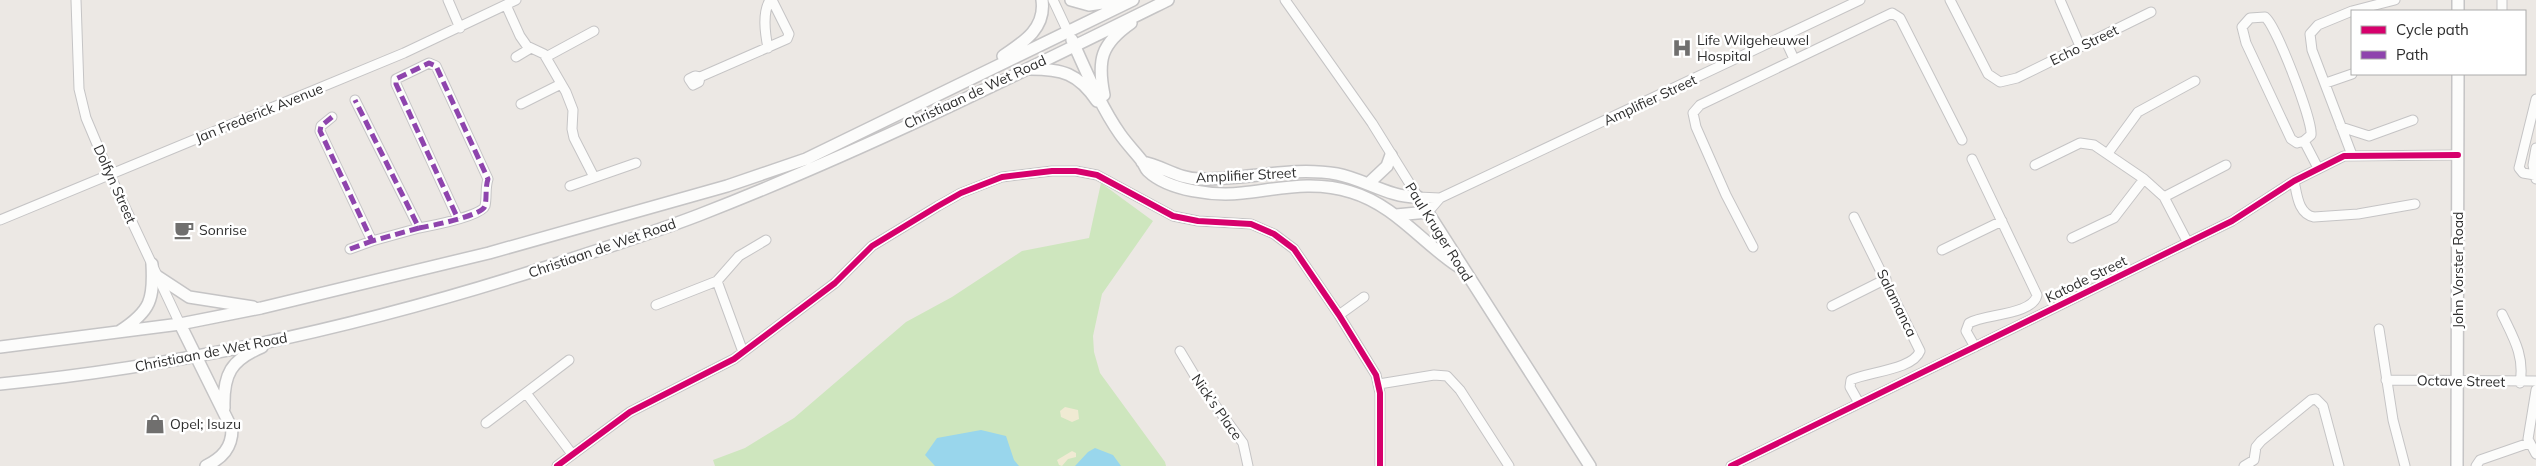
<svg xmlns="http://www.w3.org/2000/svg" width="2536" height="466" font-family="Mulish,sans-serif">
	<rect width="100%" height="100%" fill="#ece8e4"/>
	<!-- green -->
	<path fill="#cee6be" d="M1101,183L1153,221L1102,294L1093,336L1094,352L1100,373L1165,462L1166,466H715L713,460L745,448L794,418L906,322L952,297L1022,251L1089,238Z"/>
	<!-- sand -->
	<path fill="#f0ead3" d="M1065,407L1078,410L1079,419L1072,422L1061,417L1060,411Z
		M1072,451L1076,453V457L1068,459L1062,466L1059,465L1057,460Z"/>
	<!-- water -->
	<path fill="#99d6ec" d="M981,430L1006,436L1014,460L1019,466H935L925,455L937,438Z
		M1095,448L1113,455L1121,466H1075L1088,452Z"/>
	<g fill="none" stroke-linecap="round" stroke-linejoin="round">
		<defs>
			<path id="street" d="M76,0L79,89L86,118L110,175L180,324
				M448,0L460,28
				M1053,0L1068,32
				M1285,0L1372,123L1418,197L1440,198
				M1950,0L1988,74L2000,82L2017,78L2151,12
				M2060,0L2080,46
				M2502,0V11
				M506,5L520,36L527,46L544,54L566,92L573,110L572,129L574,138L594,177
				M2352,11L2395,0
				M1784,37L1794,59
				M768,48C765,33 762,13 770,0
				M516,57L531,48
				M546,57L594,31
				M700,77L699,82L693,85L689,79L695,76L700,77L787,39L789,34L772,0
				M2326,83L2352,74
				M521,104L561,84
				M332,117L321,126L320,131L372,241L419,228L355,100
				M2341,127L2369,136L2413,120
				M2304,141L2311,135C2313,121 2276,25 2265,17L2250,18L2242,27L2246,43L2291,139L2297,143L2304,141L2318,168
				M2108,153L2138,112L2195,81
				M2352,155L2312,50L2310,34L2318,25L2352,11
				M1972,159L2037,295C2033,315 1984,314 1969,323L1966,331L1975,347
				M2035,165L2080,143L2094,145L2144,179L2164,197L2188,243
				M2535,175L2523,173L2519,168L2536,99
				M2536,179L2533,165L2536,148
				M2294,181C2297,194 2298,214 2314,217L2358,214L2415,204
				M570,186L636,163
				M2164,197L2226,165
				M1428,212L1440,198L1860,0
				M1854,217L1920,351C1913,370 1867,372 1851,380L1850,387L1859,403
				M0,220L404,53L516,0
				M419,228C430,226 482,216 485,206C487,197 485,188 488,179L436,66L429,63L396,79V84L458,219
				M2072,238L2114,218L2144,179
				M1753,247L1726,195L1696,127L1693,113L1700,105L1892,13L1900,18L1962,140
				M350,249L372,241
				M1942,250L2002,221
				M717,281L739,256L766,240
				M656,305L717,281L743,352
				M1832,306L1886,279
				M2502,314C2513,337 2525,356 2520,383
				M1339,315L1364,297
				M2379,329L2393,420L2405,466
				M1180,351L1201,386L1243,443L1248,466
				M2386,380L2536,381
				M1379,384L1434,375L1447,376L1460,390L1509,466
				M2536,390L2528,439L2536,454
				M526,393L572,454
				M486,423L569,360
				M557,466L630,412L734,359L835,283L872,246L938,206L961,193L1002,177L1052,171H1076L1097,175L1173,216L1198,221L1251,224L1274,234L1294,249L1339,315L1376,375L1380,393V466
				M1731,466L2232,221L2294,181L2344,156L2458,155
				M2244,466L2254,460L2256,447L2261,441L2311,400L2316,399L2323,406L2339,466
				M2476,466L2480,460L2529,443"/>
			<path id="secondary" d="M1071,0L1089,5L1122,0
				M2458,0V11
				M1072,40C1086,71 1101,107 1120,134C1127,144 1135,152 1142,161C1144,164 1145,168 1148,171C1169,191 1214,196 1242,193C1279,189 1314,180 1351,192C1395,205 1422,243 1459,267
				M1003,56C1024,42 1046,28 1042,0
				M1030,69C1062,69 1078,73 1097,101
				M1104,95C1097,60 1101,44 1131,23
				M1142,162C1163,166 1178,179 1200,179C1246,180 1291,166 1337,174C1364,179 1390,198 1418,197L1590,466
				M1369,183L1387,166L1391,155
				M1396,215L1428,212
				M157,276L189,297L253,307
				M180,324L232,429C232,448 222,458 206,466
				M120,331C151,311 154,299 152,264
				M0,347L180,324L261,308L489,253L727,186L806,159L1133,0
				M0,384C184,366 365,325 540,269C593,252 647,235 699,215C859,153 1014,76 1168,0
				M224,408C223,374 231,360 262,347
				M2457,466L2458,74"/>
		</defs>
		<!-- street casing -->
		<use href="#street" stroke="#c5c4c5" stroke-width="11"/>
		<!-- secondary casing -->
		<use href="#secondary" stroke="#c5c4c5" stroke-width="14"/>
		<!-- street -->
		<use href="#street" stroke="#fcfcfb" stroke-width="9"/>
		<!-- secondary -->
		<use href="#secondary" stroke="#fcfcfb" stroke-width="11"/>
		<!-- quiet -->
		<path stroke="#8e44ad" stroke-width="5" stroke-dasharray="10 5" stroke-linecap="butt" d="M332,117L321,126L320,131L372,241L419,228L355,100
			M419,228C430,226 482,216 485,206C487,197 485,188 488,179L436,66L429,63L396,79V84L458,219
			M350,249L372,241"/>
		<defs>
			<path id="cycleway" d="M557,466L630,412L734,359L835,283L872,246L938,206L961,193L1002,177L1052,171H1076L1097,175L1173,216L1198,221L1251,224L1274,234L1294,249L1339,315L1376,375L1380,393V466
				M1731,466L2232,221L2294,181L2344,156L2458,155"/>
		</defs>
		<!-- cycleway casing -->
		<use href="#cycleway" stroke="#fff" stroke-width="9"/>
		<!-- cycleway -->
		<use href="#cycleway" stroke="#d6006c" stroke-width="6"/>
	</g>
	<!-- icons -->
	<defs>
		<symbol id="hospital-bare" viewBox="-9 -9 18 18"><path d="M-5-5h3v3.5h4V-5h3V5h-3V1.5h-4V5h-3Z" fill="#706f6e" stroke="#fff" stroke-width="2.5" paint-order="stroke"/></symbol>
		<symbol id="cafe-bare" viewBox="-9 -9 18 18"><path d="M-5.5-4.5H6V0H3Q3 3.5 0 3.5H-2.5Q-5.5 3.5-5.5 0ZM3-3.2v2h1.7v-2ZM-6 4.5H4V6H-6Z" fill="#706f6e" stroke="#fff" stroke-width="2.5" paint-order="stroke"/></symbol>
		<symbol id="shop-bare" viewBox="-9 -9 18 18"><path d="M-5-2.5h2.3a2.7 3.5 0 0 1 5.4 0H5L5.5 6h-11ZM-1.5-2.5h3a1.5 2.3 0 0 0-3 0Z" fill="#706f6e" stroke="#fff" stroke-width="2.5" paint-order="stroke"/></symbol>
	</defs>
	<g fill-rule="evenodd">
		<use href="#hospital-bare" x="1668" y="34" width="28" height="28"/>
		<use href="#cafe-bare" x="170" y="216" width="28" height="28"/>
		<use href="#shop-bare" x="141" y="410" width="28" height="28"/>
	</g>
	<g text-anchor="middle" dominant-baseline="central" stroke-width="5" stroke-linejoin="round" paint-order="stroke">
		<!-- poi labels -->
		<g font-size="14" fill="#2e2e2e" stroke="#fff" text-anchor="start">
			<text x="1697" y="40">Life Wilgeheuwel<tspan x="1697" dy="16">Hospital</tspan></text>
			<text x="199" y="230">Sonrise</text>
			<text x="170" y="424">Opel; Isuzu</text>
		</g>
		<!-- street labels -->
		<g font-size="14" fill="#2e2e2e" stroke="#fff">
			<text transform="translate(2084 45) rotate(-26)">Echo Street</text>
			<text transform="translate(975 92) rotate(-25)">Christiaan de Wet Road</text>
			<text transform="translate(1650 100) rotate(-25)">Amplifier Street</text>
			<text transform="translate(259 113) rotate(-22)">Jan Frederick Avenue</text>
			<text transform="translate(1246 175) rotate(-3)">Amplifier Street</text>
			<text transform="translate(115 184) rotate(66)">Dolfyn Street</text>
			<text transform="translate(1439 232) rotate(58)">Paul Kruger Road</text>
			<text transform="translate(602 248) rotate(-19)">Christiaan de Wet Road</text>
			<text transform="translate(2458 270) rotate(-90)">John Vorster Road</text>
			<text transform="translate(2086 279) rotate(-26)">Katode Street</text>
			<text transform="translate(1897 303) rotate(64)">Salamanca</text>
			<text transform="translate(211 352) rotate(-11)">Christiaan de Wet Road</text>
			<text transform="translate(2461 381) rotate(1)">Octave Street</text>
			<text transform="translate(1217 407) rotate(55)">Nick’s Place</text>
		</g>
	</g>
	<!-- legend -->
	<rect x="2351" y="10" width="175" height="65" fill="#ffffff" stroke="#ababab"/>
	<rect x="2361" y="26" width="25" height="8" fill="#d6006c" stroke="#ababab"/>
	<text x="2396" y="35" font-size="15" fill="#2e2e2e">Cycle path</text>
	<rect x="2361" y="51" width="25" height="8" fill="#8e44ad" stroke="#ababab"/>
	<text x="2396" y="60" font-size="15" fill="#2e2e2e">Path</text>
</svg>
